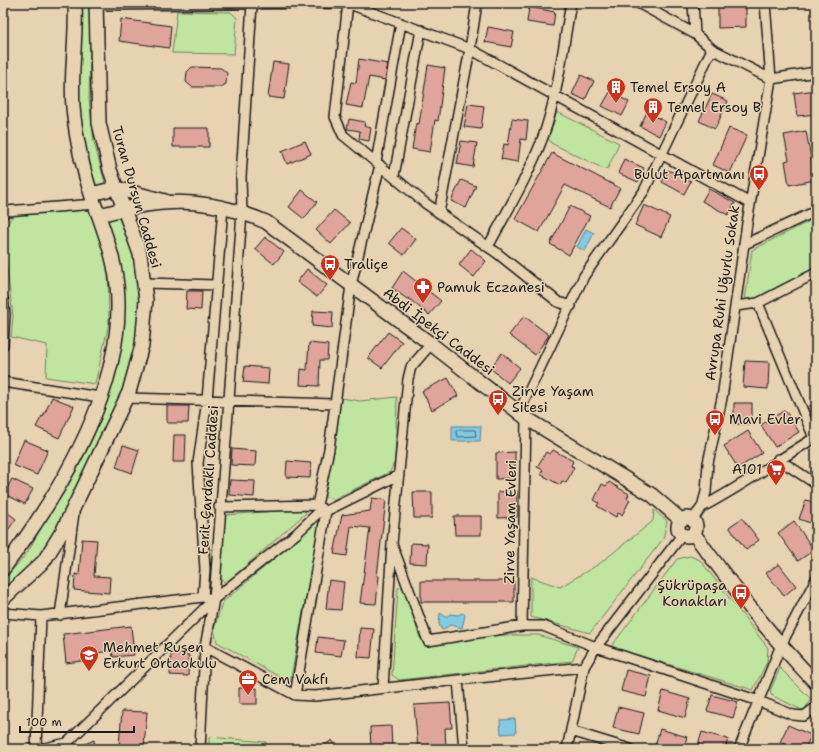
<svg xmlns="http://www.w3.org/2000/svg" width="819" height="752" font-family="'Shantell Sans',sans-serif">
	<rect width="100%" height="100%" fill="#e7d3b1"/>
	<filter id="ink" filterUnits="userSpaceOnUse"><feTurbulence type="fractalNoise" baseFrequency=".025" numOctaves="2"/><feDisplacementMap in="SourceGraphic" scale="8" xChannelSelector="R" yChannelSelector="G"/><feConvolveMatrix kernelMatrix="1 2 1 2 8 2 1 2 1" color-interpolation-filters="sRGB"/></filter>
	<g filter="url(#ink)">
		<!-- green -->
		<path fill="#bfe5a0" stroke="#6e805e" d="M77,3H90L91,12L89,99L94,142L106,187L92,190L85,166L75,75Z
			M177,11L231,12L237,18L234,54L172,53Z
			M557,112L619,143L608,168L604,169L551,143L548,138Z
			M90,210L108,264L109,323L95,384L46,377L47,345L11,337L13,316L3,239V233L13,214Z
			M118,217L134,249L139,288V322L132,365L120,397L59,526L41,554L28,571L3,593V581L27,553L72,473L118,347L106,221Z
			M816,218V267L759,297L745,300L752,250Z
			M397,397L395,461L390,472L334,499L326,497L323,491L334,452L341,398L360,401Z
			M303,509L306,513L226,583L220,578L225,515Z
			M654,510L667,521L663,539L590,633L531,617V577L560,587L599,564L653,521Z
			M320,520L290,683L217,642L214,629L222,603Z
			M690,556L700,560L768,648L767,662L753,690L611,647L677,559Z
			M404,587L420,638L435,645L493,635H538L578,647L572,661L399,680L392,675L398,588Z
			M780,668L811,699L805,709L802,710L771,695L770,691Z
			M209,737L266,742L265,749H209Z"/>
		<!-- water -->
		<path fill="#82cae3" stroke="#598493" d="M586,229L594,233L585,251L577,247Z
			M452,426H481L480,441H452Z
			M440,613L446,617L450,614L458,615L462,613L465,615L462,628L450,625L443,630L441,629L439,624Z
			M515,719L516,733L501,734L500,720Z"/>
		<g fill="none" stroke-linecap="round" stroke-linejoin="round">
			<!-- shore -->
			<path stroke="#45626c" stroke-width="1" d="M458,430H475L476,436L458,437L456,432Z"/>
		</g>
		<!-- building -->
		<path fill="#dfa59b" stroke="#1c1c1c" d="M718,3H746V27L718,28Z
			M529,7L555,12L553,26L527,22Z
			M121,19L171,26L169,48L119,41Z
			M488,27L514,32L511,47L485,42Z
			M359,59L388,64L385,80L369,77L363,108L346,105L351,82L356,83Z
			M273,62L289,64L284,99L268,97Z
			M428,65L445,68L438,121L435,120L430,152L412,149L416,123L419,124Z
			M192,67L221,68L227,73L226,84L221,87H192L186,82L187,72Z
			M581,75L594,81L585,100L572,94Z
			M816,90V114L797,116L794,93Z
			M610,92L629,102L622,116L602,106Z
			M712,94L728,101L715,129L699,121Z
			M468,104L484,106L481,129L464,127Z
			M647,112L666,122L659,136L640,126Z
			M349,119L365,122L364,126L371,128L369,141L359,139L360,131L347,129Z
			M512,119L528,121L526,140L521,139L518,162L501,159L504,144L508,145Z
			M173,128H209V147H173Z
			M729,128L747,135L730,173L713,165Z
			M806,131L815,180L789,185L785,161L789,160L784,135Z
			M305,141L311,154L287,164L282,151Z
			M461,141L477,143L473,167L457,164Z
			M552,153L620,188L610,207L565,185L539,232L515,219Z
			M624,159L644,168L638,182L618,173Z
			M668,170L691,181L684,194L662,182Z
			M461,180L476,186L466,208L451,201Z
			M709,189L735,203L728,215L702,201Z
			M302,190L317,202L304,219L289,207Z
			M644,205L670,217L661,237L635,225Z
			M570,206L590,216L569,255L550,244Z
			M334,210L350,223L331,244L316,230Z
			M401,228L416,239L404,255L389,243Z
			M265,237L284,252L274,264L255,249Z
			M471,249L486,261L474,277L459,265Z
			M307,269L327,285L317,297L297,282Z
			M403,271L441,301L429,315L408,298L407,299L392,288Z
			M187,291H202L201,310L186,309Z
			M313,311L333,312L332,328L312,326Z
			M524,316L549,335L535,355L509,335Z
			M388,332L402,342L382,368L368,358Z
			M309,343L328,345L327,360H320L319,386L300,385L301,369L307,370Z
			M502,353L520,368L508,383L490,368Z
			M745,361L769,362L768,389L743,387Z
			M245,366L269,368L268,384L243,382Z
			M448,378L458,396L432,410L422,391Z
			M52,397L74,406L59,438L36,427L42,416L43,417Z
			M816,402V424L808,407Z
			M734,403H752V424H734Z
			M167,406H189L188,423H167Z
			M785,410L799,432L775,447L761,425Z
			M748,431L762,453L738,468L724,446Z
			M174,435H186L185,462H173Z
			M24,440L48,450L37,475L13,465Z
			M123,445L139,450L132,473L116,467Z
			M232,449L256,451L255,466L231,465Z
			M553,450L573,461L571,466L574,467L566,483L562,481L560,485L540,474L543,470L537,467L546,452L550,454Z
			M515,452V478L496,479V453Z
			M287,461L311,463L310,478L286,477Z
			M12,479L33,489L25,504L4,494Z
			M230,480L255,481L254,497L229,495Z
			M609,482L629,494L627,498L630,500L622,515L618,513L616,517L597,506L599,503L594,500L602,484L606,486Z
			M517,491V517L498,518V492Z
			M413,492H432V518H414Z
			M372,498L386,500L377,576H379L376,604L360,603L370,528L351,526L347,556L334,554L342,515L370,511Z
			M806,500L816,503V525L799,519Z
			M3,509L16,519L3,537Z
			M454,516H481V535H455Z
			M742,518L759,540L746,550L729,527Z
			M794,521L814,550L798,561L778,533Z
			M82,539L97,540L94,576L110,577L109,593L74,590L75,574L79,575Z
			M411,543L428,544L427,564L410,563Z
			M779,564L796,586L784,596L766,573Z
			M329,580L344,582L341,610L326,609Z
			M421,581H514V602H421Z
			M131,626L134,655L113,657L112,651L88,654L89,660L66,663L63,634Z
			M360,628L374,629L371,658L358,657Z
			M318,637L344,640L341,656L316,653Z
			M171,654L189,655L188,676L170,675Z
			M626,670L651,676L646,697L621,691Z
			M239,688H257V704H239Z
			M663,691L690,699L685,718L658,710Z
			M712,695L738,702L733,718L707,711Z
			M450,703L452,728H445L446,749H418L414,705Z
			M618,707L644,713L639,734L613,728Z
			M122,711L147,712L144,746L119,745Z
			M788,725L811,735L805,749H796L780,742Z
			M391,726L392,749H371L370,727Z
			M660,729L687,737L683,749H654Z
			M702,732L728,739L725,749L697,748Z
			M94,740L95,749H74Z
			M332,740L338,749H319Z"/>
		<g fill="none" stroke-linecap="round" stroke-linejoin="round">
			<defs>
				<path id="street" d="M348,3L335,117L343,135L425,203L497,253L558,302L571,306
					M693,3L695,34
					M96,5L347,3L470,49L750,203
					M712,49L771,79L816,72
					M376,162L401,23
					M394,176L421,30
					M439,213L470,49L477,3
					M3,214L6,211L95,204
					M745,244L816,211
					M488,247C507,211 529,175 543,137C558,95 563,47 571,3
					M145,283L217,285
					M3,299L5,314L3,345
					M758,303L814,438
					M736,306L758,303L816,273
					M3,382L100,397
					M126,398L335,404
					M519,412L584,276L644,191L712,49L695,34L638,3
					M778,459L816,484
					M317,505L329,449L351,285L380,165
					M219,507L317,505L321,508
					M702,507C742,486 778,460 816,437
					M326,511L399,475
					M692,520L702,507L706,492L708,463L722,398L747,223L771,79L765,3
					M392,544L428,641L522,626H543L596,647L759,701L793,715L804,716L816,707
					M203,597L205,569L198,463L207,400L223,208
					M3,613L41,616L36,749
					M60,615L74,513
					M41,616L203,597L208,598
					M522,626L526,418
					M205,647L295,695L315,696L458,680
					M383,688L392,544L408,379L411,367L431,344
					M295,695L326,511
					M571,731L630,749
					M40,749L67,743L214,599L296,534L322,509
					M200,749L205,647L214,599L229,400L242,212L241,177L252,4
					M464,749L458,680L584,667
					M567,749L584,667L596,647L682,535
					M739,749L781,645L816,579"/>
				<path id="secondary" d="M91,194L116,188L165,201
					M100,215C163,198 205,196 266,222L431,344L526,418L652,495L681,520
					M678 527a9 9 0 1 1 18 0a9 9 0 1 1-18 0Z
					M694,534C732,585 771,637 816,683
					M3,569C64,488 136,371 114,266C109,241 99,218 91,194C83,169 77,143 74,117C69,79 77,41 75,3
					M3,599L44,561L63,530L129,392L142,345L146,300L140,254L110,170L99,123L96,3"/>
			</defs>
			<!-- street casing -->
			<use href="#street" stroke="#1c1c1c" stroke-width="12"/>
			<!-- secondary casing -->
			<use href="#secondary" stroke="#1c1c1c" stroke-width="16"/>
			<!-- street -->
			<use href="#street" stroke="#e7d3b1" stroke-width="9"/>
			<!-- secondary -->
			<use href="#secondary" stroke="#e7d3b1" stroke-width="13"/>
		</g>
	</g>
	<!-- icons -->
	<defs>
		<symbol id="building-pin" viewBox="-11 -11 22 30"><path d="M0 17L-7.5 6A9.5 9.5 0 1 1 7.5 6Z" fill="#c8321e" stroke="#e7d3b1"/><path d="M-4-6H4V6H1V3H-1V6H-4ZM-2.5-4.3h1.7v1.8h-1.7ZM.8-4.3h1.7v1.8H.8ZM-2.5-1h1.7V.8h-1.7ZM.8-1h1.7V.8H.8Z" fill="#fff"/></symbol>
		<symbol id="bus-pin" viewBox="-11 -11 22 30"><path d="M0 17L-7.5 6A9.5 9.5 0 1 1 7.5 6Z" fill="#c8321e" stroke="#e7d3b1"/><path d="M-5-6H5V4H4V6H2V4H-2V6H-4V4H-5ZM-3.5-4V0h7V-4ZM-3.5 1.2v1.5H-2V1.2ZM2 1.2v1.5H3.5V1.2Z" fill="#fff"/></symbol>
		<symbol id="pharmacy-pin" viewBox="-11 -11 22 30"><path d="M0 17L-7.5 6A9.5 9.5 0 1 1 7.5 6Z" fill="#c8321e" stroke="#e7d3b1"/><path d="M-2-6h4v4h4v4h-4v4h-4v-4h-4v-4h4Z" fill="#fff"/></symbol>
		<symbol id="supermarket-pin" viewBox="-11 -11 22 30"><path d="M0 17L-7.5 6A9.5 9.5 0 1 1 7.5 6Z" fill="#c8321e" stroke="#e7d3b1"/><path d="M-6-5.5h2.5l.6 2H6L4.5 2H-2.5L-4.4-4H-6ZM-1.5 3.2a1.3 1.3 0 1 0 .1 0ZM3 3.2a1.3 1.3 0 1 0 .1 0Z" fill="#fff"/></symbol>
		<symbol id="school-pin" viewBox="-11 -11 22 30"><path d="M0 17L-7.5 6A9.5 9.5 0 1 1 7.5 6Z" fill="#c8321e" stroke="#e7d3b1"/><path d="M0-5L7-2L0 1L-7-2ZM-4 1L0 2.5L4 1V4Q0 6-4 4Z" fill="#fff"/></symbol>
		<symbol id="office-pin" viewBox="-11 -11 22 30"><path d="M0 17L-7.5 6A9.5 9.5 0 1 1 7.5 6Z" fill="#c8321e" stroke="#e7d3b1"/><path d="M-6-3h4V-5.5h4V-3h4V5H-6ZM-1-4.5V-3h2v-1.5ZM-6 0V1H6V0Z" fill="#fff"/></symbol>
	</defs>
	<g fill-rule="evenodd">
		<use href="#building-pin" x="605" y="76" width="22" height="30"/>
		<use href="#building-pin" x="642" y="96" width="22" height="30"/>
		<use href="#bus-pin" x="748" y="163" width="22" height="30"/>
		<use href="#bus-pin" x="319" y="253" width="22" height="30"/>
		<use href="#pharmacy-pin" x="412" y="276" width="22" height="30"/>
		<use href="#bus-pin" x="487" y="388" width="22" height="30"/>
		<use href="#bus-pin" x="704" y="408" width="22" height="30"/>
		<use href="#supermarket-pin" x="765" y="458" width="22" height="30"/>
		<use href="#bus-pin" x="730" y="582" width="22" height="30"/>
		<use href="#school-pin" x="78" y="644" width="22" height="30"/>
		<use href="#office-pin" x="237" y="668" width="22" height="30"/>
	</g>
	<g text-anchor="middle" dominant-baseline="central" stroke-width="3" stroke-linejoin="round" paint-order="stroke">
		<!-- poi labels -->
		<g font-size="14" fill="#1c1c1c" stroke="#e7d3b1" text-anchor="start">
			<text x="630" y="87">Temel Ersoy A</text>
			<text x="667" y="107">Temel Ersoy B</text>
			<text x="745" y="174" text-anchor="end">Bulut Apartmanı</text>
			<text x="344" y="264">Traliçe</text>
			<text x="437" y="287">Pamuk Eczanesi</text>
			<text x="512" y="391">Zirve Yaşam<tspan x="512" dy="16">Sitesi</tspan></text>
			<text x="729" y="419">Mavi Evler</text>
			<text x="762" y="469" text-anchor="end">A101</text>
			<text x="727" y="585" text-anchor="end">Şükrüpaşa<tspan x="727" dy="16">Konakları</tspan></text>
			<text x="103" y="647">Mehmet Ruşen<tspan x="103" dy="16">Erkurt Ortaokulu</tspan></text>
			<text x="262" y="679">Cem Vakfı</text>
		</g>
		<!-- street labels -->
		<g font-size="14" fill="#1c1c1c" stroke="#e7d3b1">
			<text transform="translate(137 197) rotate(74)">Turan Dursun Caddesi</text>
			<text transform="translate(722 293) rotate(-82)">Avrupa Ruhi Uğurlu Sokak</text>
			<text transform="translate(439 331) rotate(37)">Abdi İpekçi Caddesi</text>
			<text transform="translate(208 480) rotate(-86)">Ferit Çardaklı Caddesi</text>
			<text transform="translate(510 522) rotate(-89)">Zirve Yaşam Evleri</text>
		</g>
	</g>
	<!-- margin -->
	<rect width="819" height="752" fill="none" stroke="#e7d3b1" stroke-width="16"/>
	<rect x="8" y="8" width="803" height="736" fill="none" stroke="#1c1c1c" stroke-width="1.5" filter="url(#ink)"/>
	<!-- scale -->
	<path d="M20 726v6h114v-6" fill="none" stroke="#1c1c1c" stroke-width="2"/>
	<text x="26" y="726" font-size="12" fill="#1c1c1c" stroke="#e7d3b1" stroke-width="3" paint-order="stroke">100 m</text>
</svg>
